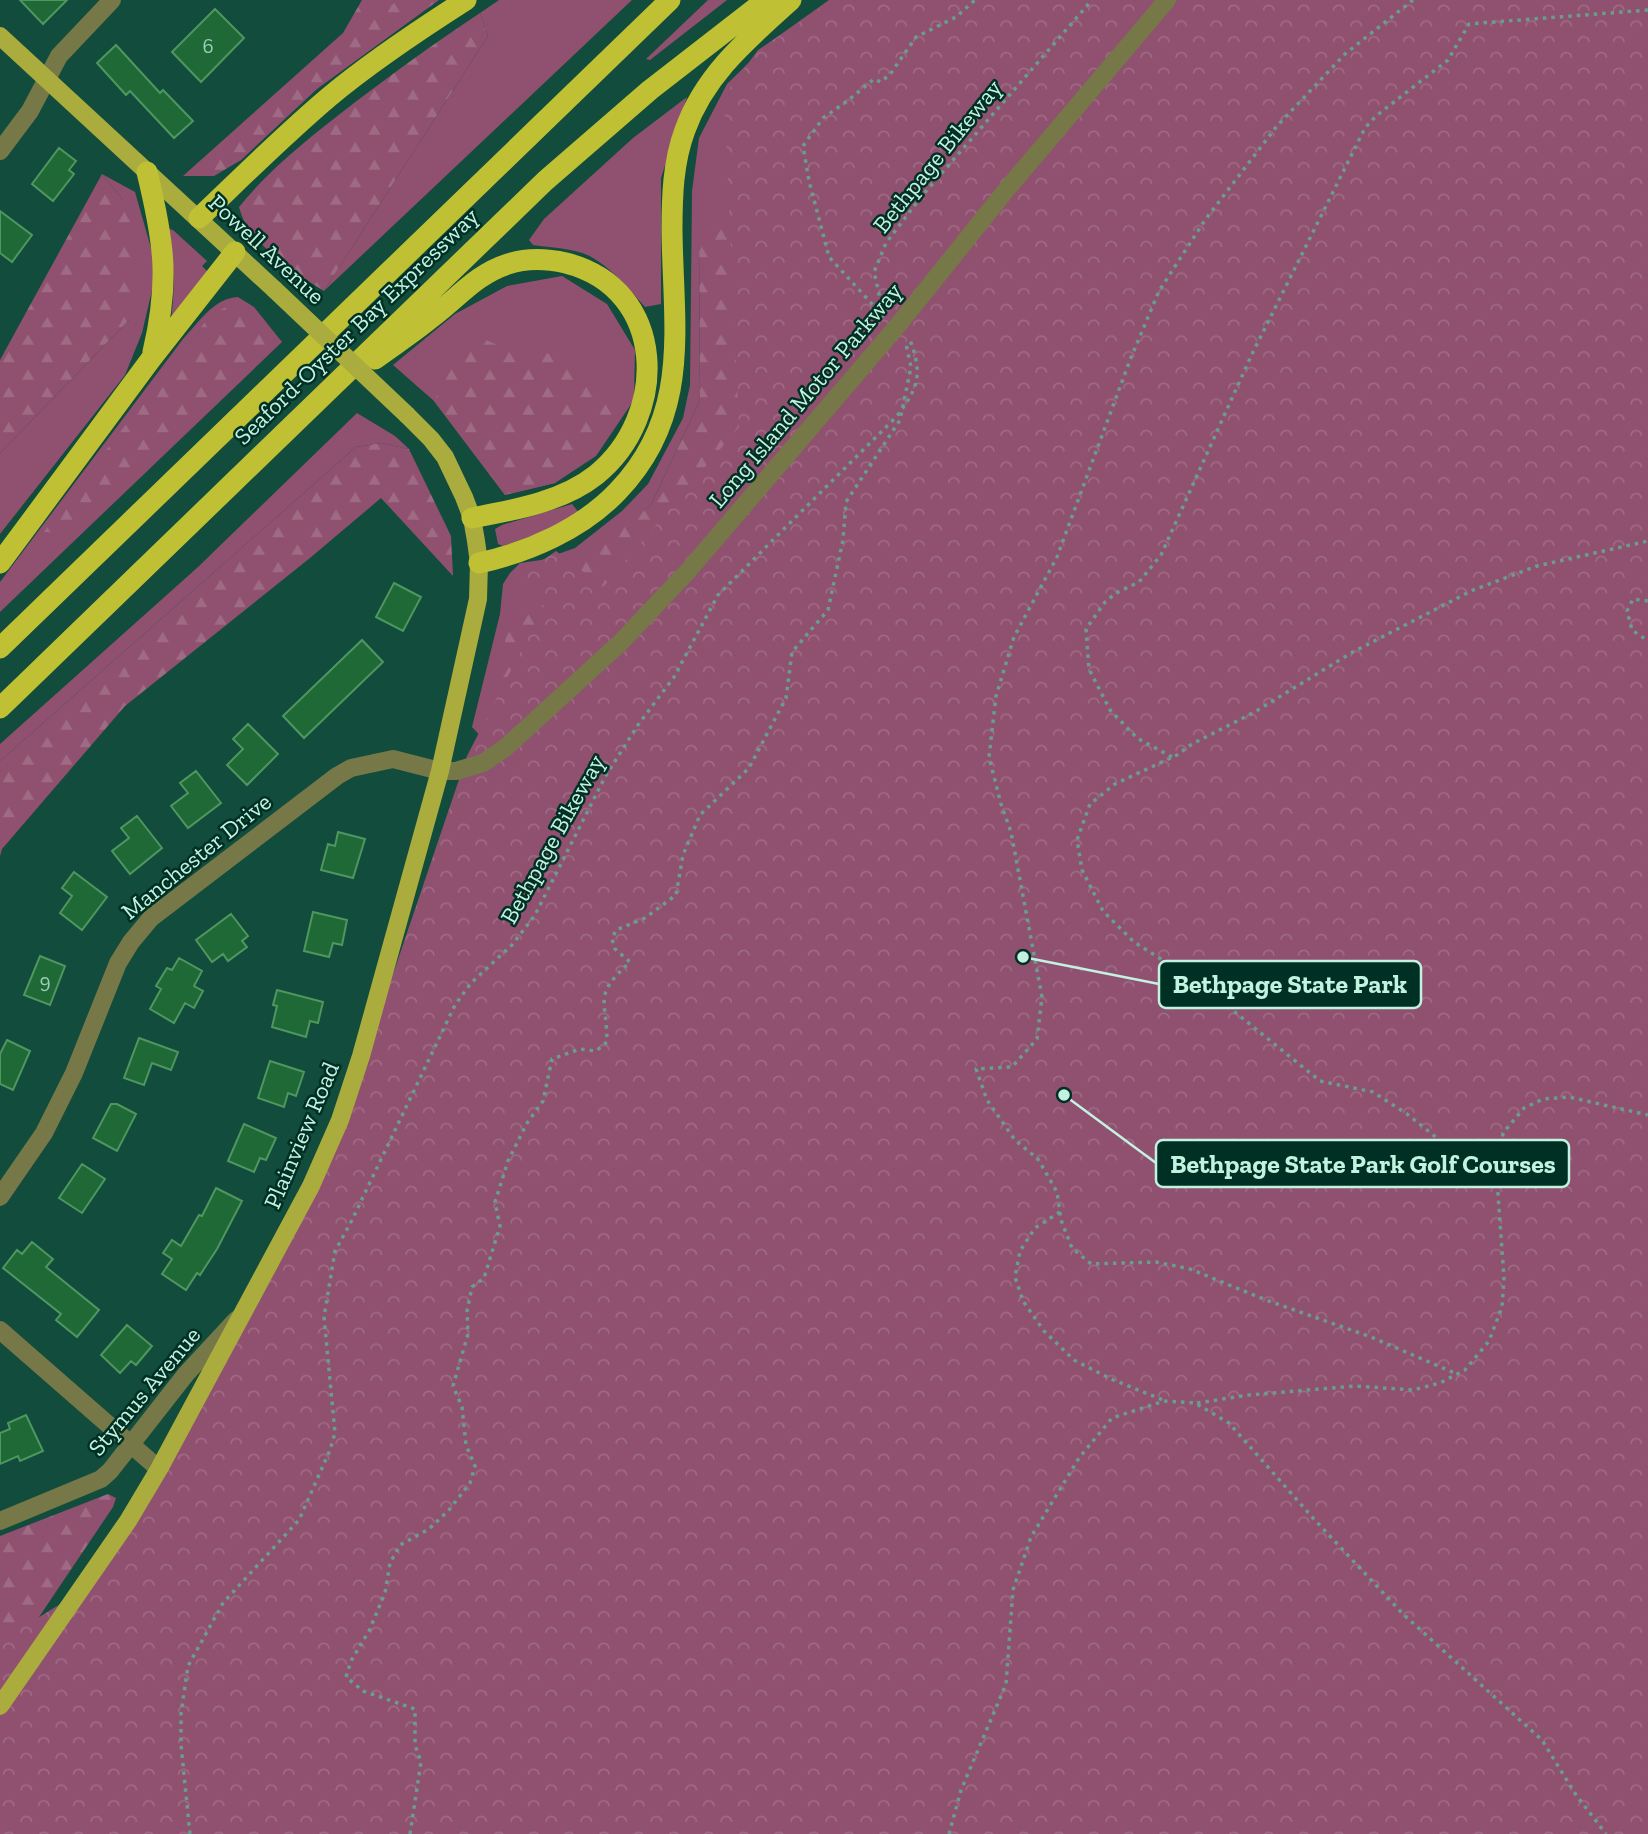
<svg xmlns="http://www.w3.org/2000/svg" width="1648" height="1834" font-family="'Zilla Slab',serif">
	<defs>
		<pattern id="forest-firs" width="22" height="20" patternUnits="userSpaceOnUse" patternTransform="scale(1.75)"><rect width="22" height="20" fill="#905070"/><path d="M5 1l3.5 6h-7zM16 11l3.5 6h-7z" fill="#9e6a84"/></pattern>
		<pattern id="park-crowns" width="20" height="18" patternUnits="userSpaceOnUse" patternTransform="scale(1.75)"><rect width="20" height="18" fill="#905070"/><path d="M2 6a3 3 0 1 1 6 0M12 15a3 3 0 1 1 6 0" fill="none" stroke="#9e6a84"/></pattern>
	</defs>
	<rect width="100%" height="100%" fill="#124c3c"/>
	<!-- green -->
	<path fill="#905070" d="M499,0H632L324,291L488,36L480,13Z
		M708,0H727L650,60L646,59Z
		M829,0H873L755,213L699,238L700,400L651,505L605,545L485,741L472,727L500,614L503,584L510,573L520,563L541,560L575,548L622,511L648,484L683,418L690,385L692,191L699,138L727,84L770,42Z
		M687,97L661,178V304L645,307C630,290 613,270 593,258C577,248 551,248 533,245L529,240L544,219L633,138Z
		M102,174L135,192L157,269L142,333L125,375L0,534V453L130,319L123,200Z
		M166,228L173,230L207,261L202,266L209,273L171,321C175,287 175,261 166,228Z
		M562,276L607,304L635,350L634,400L596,456L555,483L505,495L434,401L393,365L455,314L507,286Z
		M238,297L254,307L282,342L0,612V582L183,339C199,322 214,298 238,297Z
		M357,413L395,436L409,449L381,443L356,447L0,761V744L198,567Z
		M572,504L580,514L560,526L503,546L498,544L495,529L502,525Z"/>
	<!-- forest -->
	<path fill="url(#forest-firs)" d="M362,0H439L317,89L241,160L214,176H183L343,33Z
		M480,13L488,36L324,291C294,272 248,243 239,207C271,167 313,135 354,103C395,72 436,42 480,13Z
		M102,174L123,200L141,249L130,319L0,453V360Z
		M755,213L857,323L505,711L496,676L510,622L651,505L700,400L699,238L713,215Z
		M231,305L246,308L270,340L264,353L78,525L64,533L43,532L212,313Z
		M470,333L500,346L575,358L623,411L555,483L505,495L434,401Z
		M381,443L409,449L451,536L453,576L381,498L310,558L125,706L2,849L0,856V761L356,447Z
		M108,1494L116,1498L113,1507L0,1675V1536Z"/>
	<!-- park -->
	<path fill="url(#park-crowns)" d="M374,0H399L356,29Z
		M833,0H1648V1834H0V1641L80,1592L331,1157L467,756L544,606L517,579L556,551L603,587L739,427L724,96L758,50Z"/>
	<!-- building -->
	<path fill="#1f6936" stroke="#4f9660" stroke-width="2" d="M20,0H67L43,24Z
		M215,9L244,38L201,82L172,52Z
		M116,45L160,93L163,90L193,121L174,138L130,91L126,95L97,63Z
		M59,148L76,161L69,170L74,174L53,201L32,184Z
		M0,211L32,235L12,262L0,253Z
		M394,583L421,597L403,631L376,617Z
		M362,640L383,662L304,738L283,716Z
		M248,724L278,754L247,785L227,765L243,749L233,739Z
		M196,771L221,803L188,828L171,806L188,793L180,783Z
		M137,816L162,848L130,874L112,851L129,838L121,828Z
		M338,832L365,839L353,878L321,870L328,844L335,846Z
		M74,872L107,897L82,930L60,913L72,896L62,888Z
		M313,912L347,920L342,945L333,943L329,957L304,951Z
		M231,914L248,936L242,941L247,947L228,961L223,954L212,962L196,940Z
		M40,956L65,966L50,1005L24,995Z
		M179,958L202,971L194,986L203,991L194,1008L185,1003L174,1023L150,1009L161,989L156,986L167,968L172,970Z
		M277,990L323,1002L318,1023L310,1021L306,1037L272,1027L277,1006L273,1005Z
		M139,1038L178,1052L171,1070L152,1063L144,1085L124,1078Z
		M7,1040L30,1051L13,1090L0,1084V1054Z
		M270,1061L304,1072L296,1096L288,1093L284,1107L258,1098Z
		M111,1104H117L136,1114L117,1151L93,1138Z
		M244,1124L276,1138L266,1160L260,1158L254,1172L228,1161Z
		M82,1164L105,1179L82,1213L59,1198Z
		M216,1188L242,1201L217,1249L200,1275L197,1273L186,1290L162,1274L172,1259L163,1253L172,1240L181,1246L199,1215L202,1216Z
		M32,1242L53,1259L46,1267L99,1310L77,1337L56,1320L61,1314L3,1268L17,1250L22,1254Z
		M127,1325L152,1346L136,1365L131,1361L120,1373L101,1355Z
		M26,1415L43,1451L20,1461L18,1456L0,1464V1433L10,1429L8,1423Z"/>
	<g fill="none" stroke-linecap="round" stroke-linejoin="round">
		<!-- path -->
		<path stroke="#699e8d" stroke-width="3.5" stroke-dasharray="3.5 5" stroke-linecap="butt" d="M1413,0L1345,54L1277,126L1205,220L1159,291L1130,360L1057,557L1014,637L996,696L989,757L1001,804L1011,832L1042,997L1037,1039L1012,1067L976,1069L987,1100L1015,1140L1038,1159L1057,1192L1061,1220L1072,1248L1091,1264L1156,1262L1190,1269L1266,1300L1371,1337L1457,1374
			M888,310L880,298L874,272L886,243L921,197L1092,0
			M884,317L829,257L809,181L803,146L823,118L846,102L874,79L881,82L891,73L916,37L956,17L975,0
			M1648,601L1633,599L1627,611L1632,630L1648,641
			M1172,757L1137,738L1110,710L1089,669L1086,629L1105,602L1116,593L1139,582L1161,555L1252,354L1365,128L1376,116L1448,60L1469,24L1648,10
			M1500,1151L1447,1146L1407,1114L1373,1092L1320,1081L1199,983L1134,942L1103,911L1082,870L1077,840L1090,804L1115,784L1177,755L1192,744L1253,713L1351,653L1473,590L1537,566L1648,541
			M1060,1212L1035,1228L1020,1251L1015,1277L1023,1301L1044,1331L1074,1360L1111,1379L1163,1400
			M1197,1403L1249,1395L1355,1386L1413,1390L1440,1383L1465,1370L1489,1341L1502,1307L1504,1278L1497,1180L1503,1133L1524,1108L1543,1099L1569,1097L1648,1115
			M190,1834L181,1745V1713L188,1666L223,1603L299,1520L330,1450L335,1433L324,1317L335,1251L351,1222L455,1005L471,983L512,945L535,915L605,777L638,725L674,677L718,595L897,416C910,398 921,384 916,360C914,352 913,346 909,339
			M410,1834L421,1762L415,1745V1709L363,1691L346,1677L351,1661L369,1631L385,1593L390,1563L400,1545L429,1529L449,1510L470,1483L475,1466L466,1445L462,1407L453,1386L468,1334L467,1311L472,1287L484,1278L500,1226L495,1202L508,1161L527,1123L543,1101L552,1059L580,1049L596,1051L607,1042C607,998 592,997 630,962L615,949L612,939L616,930L645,918L676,895L683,855L700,815L749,768L786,698L792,652L828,610L843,540L846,502L900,420L911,367L906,344
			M949,1834L961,1790L1006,1684L1013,1590L1031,1537L1079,1458L1112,1418L1164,1401L1195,1403L1229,1423L1313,1518L1403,1614L1542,1740L1576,1795L1606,1834"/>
		<!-- minor -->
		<path stroke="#767847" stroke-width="18" d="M0,151L30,111L59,56L112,0
			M0,1197L44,1133L74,1073L118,963L131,942L151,918L337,776L351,768L393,759L440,771H456L483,763L505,748L620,643L688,571L899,324L1007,189L1167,0
			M0,1330L159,1469
			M0,1521L101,1479L110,1471L186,1374L236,1320"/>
		<!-- major -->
		<path stroke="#aaac3e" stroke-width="18" d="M0,36L274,289
			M0,1706L128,1521L159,1469L311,1186L340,1120L361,1056L440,771L478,599L479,563L476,541L472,518L464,497L445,457L431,439L407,415"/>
		<!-- highway -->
		<path stroke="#bfc034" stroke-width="21" d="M147,172C164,242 170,280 153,352
			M199,218C242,177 284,135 329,97C372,61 419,30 466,0
			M375,359C394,345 413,333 431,318C457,299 476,274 508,264C526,258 548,259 566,263C668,289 669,416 596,475C562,502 514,510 472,518
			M0,563L151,359L235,252
			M479,563C529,552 582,529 618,491C692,414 673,327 672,230C672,196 673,162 685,130C705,74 748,39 791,0
			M0,648L670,0
			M0,708L545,181L650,90L766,0"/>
		<!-- major-bridge -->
		<path stroke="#aaac3e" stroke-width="18" d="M274,289L407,415"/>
	</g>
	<g text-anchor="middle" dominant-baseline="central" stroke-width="5" stroke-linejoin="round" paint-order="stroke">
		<!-- number labels -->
		<g font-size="21" fill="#9ad0b6">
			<text x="208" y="45">6</text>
			<text x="45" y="980">9</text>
		</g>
		<!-- street labels -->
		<g font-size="24" fill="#c3f2e0" stroke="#003024">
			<text transform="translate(937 156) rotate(-51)">Bethpage Bikeway</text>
			<text transform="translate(267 249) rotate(43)">Powell Avenue</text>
			<text transform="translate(356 326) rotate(-44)">Seaford-Oyster Bay Expressway</text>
			<text transform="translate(805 395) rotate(-50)">Long Island Motor Parkway</text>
			<text transform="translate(552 839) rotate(-61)">Bethpage Bikeway</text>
			<text transform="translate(196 856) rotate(-39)">Manchester Drive</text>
			<text transform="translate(301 1135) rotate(-67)">Plainview Road</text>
			<text transform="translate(144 1391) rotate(-50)">Stymus Avenue</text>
		</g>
	</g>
	<!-- callouts -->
	<path fill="none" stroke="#c3f2e0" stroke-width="2.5" d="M1023 957L1159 984M1064 1095L1156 1163"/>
	<g fill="#c3f2e0" stroke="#003024" stroke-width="2.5">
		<circle cx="1023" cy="957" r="7"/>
		<circle cx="1064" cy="1095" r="7"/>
	</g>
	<g fill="#003024" stroke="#c3f2e0" stroke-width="2.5">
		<rect x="1159" y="961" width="262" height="47" rx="7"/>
		<rect x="1156" y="1140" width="413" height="47" rx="7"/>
	</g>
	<g font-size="26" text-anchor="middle" font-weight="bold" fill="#c3f2e0">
		<text x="1290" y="993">Bethpage State Park</text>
		<text x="1363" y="1173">Bethpage State Park Golf Courses</text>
	</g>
</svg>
